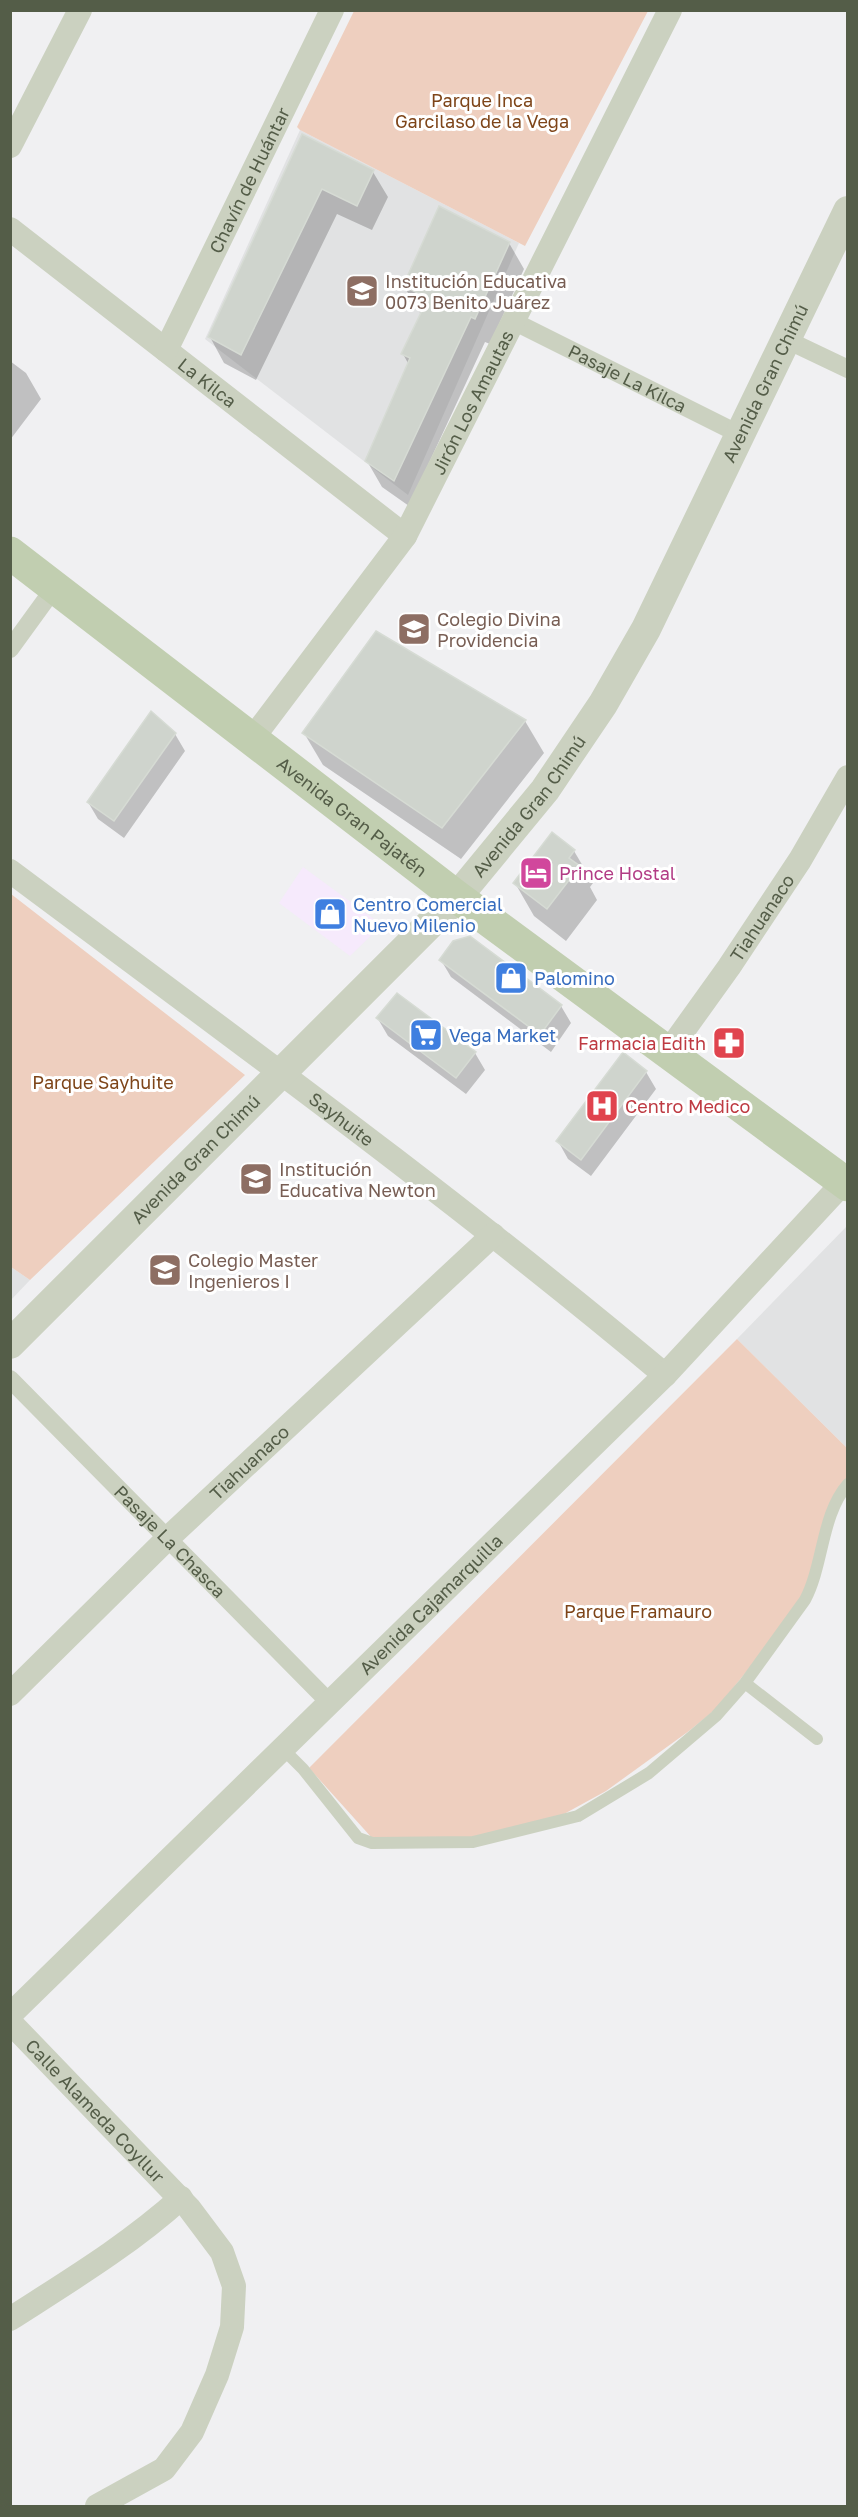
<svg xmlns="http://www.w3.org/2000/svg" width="858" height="2517" font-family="'Golos Text',sans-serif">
	<rect width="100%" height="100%" fill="#f0f0f2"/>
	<!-- commercial -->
	<path fill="#f6eafc" d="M303,867L382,925L350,956L279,903Z"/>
	<!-- education -->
	<path fill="#e1e2e3" d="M300,130L519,243L408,495L205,339Z
		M846,1227L848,1228L847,1448L737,1339Z
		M11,1267L30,1280L11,1300Z"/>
	<!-- green -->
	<path fill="#eecfbf" d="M354,11V10L648,11L525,246L300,130L297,127Z
		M11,894L245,1075L30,1280L11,1267Z
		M737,1339L847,1448V1477L806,1593L751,1666L716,1709L689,1731L606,1791L564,1814L477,1839L372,1838L309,1768Z"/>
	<!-- shadow -->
	<path fill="#0003" d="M303,136L373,172L388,197L372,230L337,214L256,380L224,363L210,337Z
		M509,243L524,269L490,344L485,342L409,506L382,487L367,461L409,365L403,354L422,313L419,312L404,286Z
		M10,361L26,373L41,399L10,440Z
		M525,721L544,753L461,859L323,765L304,733Z
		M175,734L185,751L124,838L98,819L88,802Z
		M574,851L593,883L590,887L597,900L566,941L534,916L515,883Z
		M470,938L561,1006L571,1023L551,1052L451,977L441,960Z
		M378,1019L475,1053L485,1070L466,1094L388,1036Z
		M646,1072L656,1089L591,1176L568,1159L558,1141Z"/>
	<!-- building -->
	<path fill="#cfd4cd" stroke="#d6dbd4" stroke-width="1.5" d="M302,134L374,170L357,206L322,189L241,355L208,337Z
		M439,206L510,242L475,319L471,317L394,481L365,461L410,358L401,354L428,298L403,286Z
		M376,631L526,720L442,828L302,733Z
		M151,711L176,733L114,821L87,802Z
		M552,832L575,850L569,858L580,866L547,909L513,883Z
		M470,936L562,1005L540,1035L439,960L453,941Z
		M397,993L476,1052L456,1078L376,1018Z
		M623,1052L647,1071L581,1160L556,1141Z"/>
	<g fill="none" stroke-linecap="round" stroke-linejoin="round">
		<!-- service -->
		<path stroke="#cbd1c0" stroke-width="12" d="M745,1683L817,1739
			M283,1749L303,1769L358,1838L372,1843L473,1842L578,1816L649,1773L716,1716L745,1683L805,1600C824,1564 821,1515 848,1484"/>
		<!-- pedestrian -->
		<g stroke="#cbd1c0" stroke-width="18">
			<path id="s1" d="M513,321L741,435"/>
			<path d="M785,339L848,369"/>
			<path d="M10,649L55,587"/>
			<path id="s2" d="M10,1379L330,1703"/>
		</g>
		<!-- minor -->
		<g stroke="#cbd1c0" stroke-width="24">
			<path d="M10,146L80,10"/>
			<path id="s3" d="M10,229L405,536"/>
			<path id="s4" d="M166,350L332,10"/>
			<path id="s5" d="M252,739L405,536L670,10"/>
			<path id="s6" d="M10,871C231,1036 454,1198 665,1375"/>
			<path id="s7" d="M668,1052L729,967L800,860L848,777"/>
			<path id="s8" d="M10,1694L168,1538L493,1235"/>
			<path id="s9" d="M10,2015L665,1375L843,1183"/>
			<path id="s10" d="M10,2022L189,2208L222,2252L234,2286L232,2327L217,2375L192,2432L164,2469L97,2506"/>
			<path d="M10,2319C69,2281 129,2245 181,2198"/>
		</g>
		<!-- tertiary -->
		<path stroke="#cbd1c0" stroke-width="30" id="s11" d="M10,1344L457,897L545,790L603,704L646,629L848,211"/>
		<!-- primary -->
		<path stroke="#c1ceb0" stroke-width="33" id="s12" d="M10,553L457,897L848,1185"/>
	</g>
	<!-- icons -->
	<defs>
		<symbol id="school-square" viewBox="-11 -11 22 22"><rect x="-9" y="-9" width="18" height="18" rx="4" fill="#8d6e63" stroke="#fff"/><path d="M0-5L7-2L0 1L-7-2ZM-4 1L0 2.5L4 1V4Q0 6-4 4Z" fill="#fff"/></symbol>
		<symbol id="hotel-square" viewBox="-11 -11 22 22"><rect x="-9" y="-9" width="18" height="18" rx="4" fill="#d1479c" stroke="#fff"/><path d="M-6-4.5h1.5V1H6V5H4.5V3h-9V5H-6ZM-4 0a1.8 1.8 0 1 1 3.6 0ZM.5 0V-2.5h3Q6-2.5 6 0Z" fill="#fff"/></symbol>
		<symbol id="shop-square" viewBox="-11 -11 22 22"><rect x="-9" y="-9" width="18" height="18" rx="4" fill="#3f7fe0" stroke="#fff"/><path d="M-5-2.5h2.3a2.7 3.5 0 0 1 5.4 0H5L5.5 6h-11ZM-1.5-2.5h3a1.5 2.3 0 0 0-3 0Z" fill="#fff"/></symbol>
		<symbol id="supermarket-square" viewBox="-11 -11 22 22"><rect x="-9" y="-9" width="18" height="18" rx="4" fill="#3f7fe0" stroke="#fff"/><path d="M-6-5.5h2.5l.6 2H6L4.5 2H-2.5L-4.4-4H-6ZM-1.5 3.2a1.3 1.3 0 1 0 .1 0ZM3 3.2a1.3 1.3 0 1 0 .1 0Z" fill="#fff"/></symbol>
		<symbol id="pharmacy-square" viewBox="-11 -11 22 22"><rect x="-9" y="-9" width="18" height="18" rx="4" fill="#e0444e" stroke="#fff"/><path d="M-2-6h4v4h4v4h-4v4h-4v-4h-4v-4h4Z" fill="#fff"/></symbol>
		<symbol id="hospital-square" viewBox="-11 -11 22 22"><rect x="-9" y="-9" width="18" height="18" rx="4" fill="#e0444e" stroke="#fff"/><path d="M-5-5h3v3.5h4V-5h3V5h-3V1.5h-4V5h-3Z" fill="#fff"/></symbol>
	</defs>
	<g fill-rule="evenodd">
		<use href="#school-square" x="343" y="272" width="38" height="38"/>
		<use href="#school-square" x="395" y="610" width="38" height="38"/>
		<use href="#hotel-square" x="517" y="854" width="38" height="38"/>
		<use href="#shop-square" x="311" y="895" width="38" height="38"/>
		<use href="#shop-square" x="492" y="959" width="38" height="38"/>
		<use href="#supermarket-square" x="407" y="1016" width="38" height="38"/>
		<use href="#pharmacy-square" x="710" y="1024" width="38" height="38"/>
		<use href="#hospital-square" x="583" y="1087" width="38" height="38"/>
		<use href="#school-square" x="237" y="1160" width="38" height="38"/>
		<use href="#school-square" x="146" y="1251" width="38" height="38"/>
	</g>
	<g text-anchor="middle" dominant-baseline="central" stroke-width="6" stroke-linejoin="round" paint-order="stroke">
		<!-- park labels -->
		<g font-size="18" fill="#7e4519" stroke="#fff">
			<text x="482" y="100">Parque Inca<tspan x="482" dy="21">Garcilaso de la Vega</tspan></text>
			<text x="103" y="1082">Parque Sayhuite</text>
			<text x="638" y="1611">Parque Framauro</text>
		</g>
		<!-- street labels -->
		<g font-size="18" fill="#545d48" stroke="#fff">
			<text stroke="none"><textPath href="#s4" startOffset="189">Chavín de Huántar</textPath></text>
			<text stroke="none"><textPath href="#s1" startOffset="128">Pasaje La Kilca</textPath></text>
			<text stroke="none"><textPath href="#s3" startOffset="250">La Kilca</textPath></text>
			<text stroke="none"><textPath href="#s11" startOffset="1234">Avenida Gran Chimú</textPath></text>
			<text stroke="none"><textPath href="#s5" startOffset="404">Jirón Los Amautas</textPath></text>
			<text stroke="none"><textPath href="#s11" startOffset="748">Avenida Gran Chimú</textPath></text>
			<text stroke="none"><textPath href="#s12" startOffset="432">Avenida Gran Pajatén</textPath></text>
			<text stroke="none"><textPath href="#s7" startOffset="164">Tiahuanaco</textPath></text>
			<text stroke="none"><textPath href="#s6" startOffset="414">Sayhuite</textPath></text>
			<text stroke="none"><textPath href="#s11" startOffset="262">Avenida Gran Chimú</textPath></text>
			<text stroke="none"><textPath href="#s8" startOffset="333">Tiahuanaco</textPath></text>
			<text stroke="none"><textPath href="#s2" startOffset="228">Pasaje La Chasca</textPath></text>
			<text stroke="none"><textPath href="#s9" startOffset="588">Avenida Cajamarquilla</textPath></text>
			<text stroke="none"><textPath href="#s10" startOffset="123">Calle Alameda Coyllur</textPath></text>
		</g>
		<!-- education labels -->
		<g font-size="18" fill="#785e54" stroke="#fff" text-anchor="start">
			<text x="385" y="281">Institución Educativa<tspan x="385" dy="21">0073 Benito Juárez</tspan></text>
			<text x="437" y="619">Colegio Divina<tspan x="437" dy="21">Providencia</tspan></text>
			<text x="279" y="1169">Institución<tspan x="279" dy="21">Educativa Newton</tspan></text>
			<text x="188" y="1260">Colegio Master<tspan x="188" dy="21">Ingenieros I</tspan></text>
		</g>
		<!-- hotel labels -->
		<g font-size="18" fill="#b23c85" stroke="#fff" text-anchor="start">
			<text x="559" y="873">Prince Hostal</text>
		</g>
		<!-- shop labels -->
		<g font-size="18" fill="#366cbe" stroke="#fff" text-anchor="start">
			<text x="353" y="904">Centro Comercial<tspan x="353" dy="21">Nuevo Milenio</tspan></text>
			<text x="534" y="978">Palomino</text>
			<text x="449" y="1035">Vega Market</text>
		</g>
		<!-- health labels -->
		<g font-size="18" fill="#be3a42" stroke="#fff" text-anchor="end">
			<text x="706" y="1043">Farmacia Edith</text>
			<text x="625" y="1106" text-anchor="start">Centro Medico</text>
		</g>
	</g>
	<!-- border -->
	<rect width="858" height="2517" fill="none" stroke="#545d48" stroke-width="24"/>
</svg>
